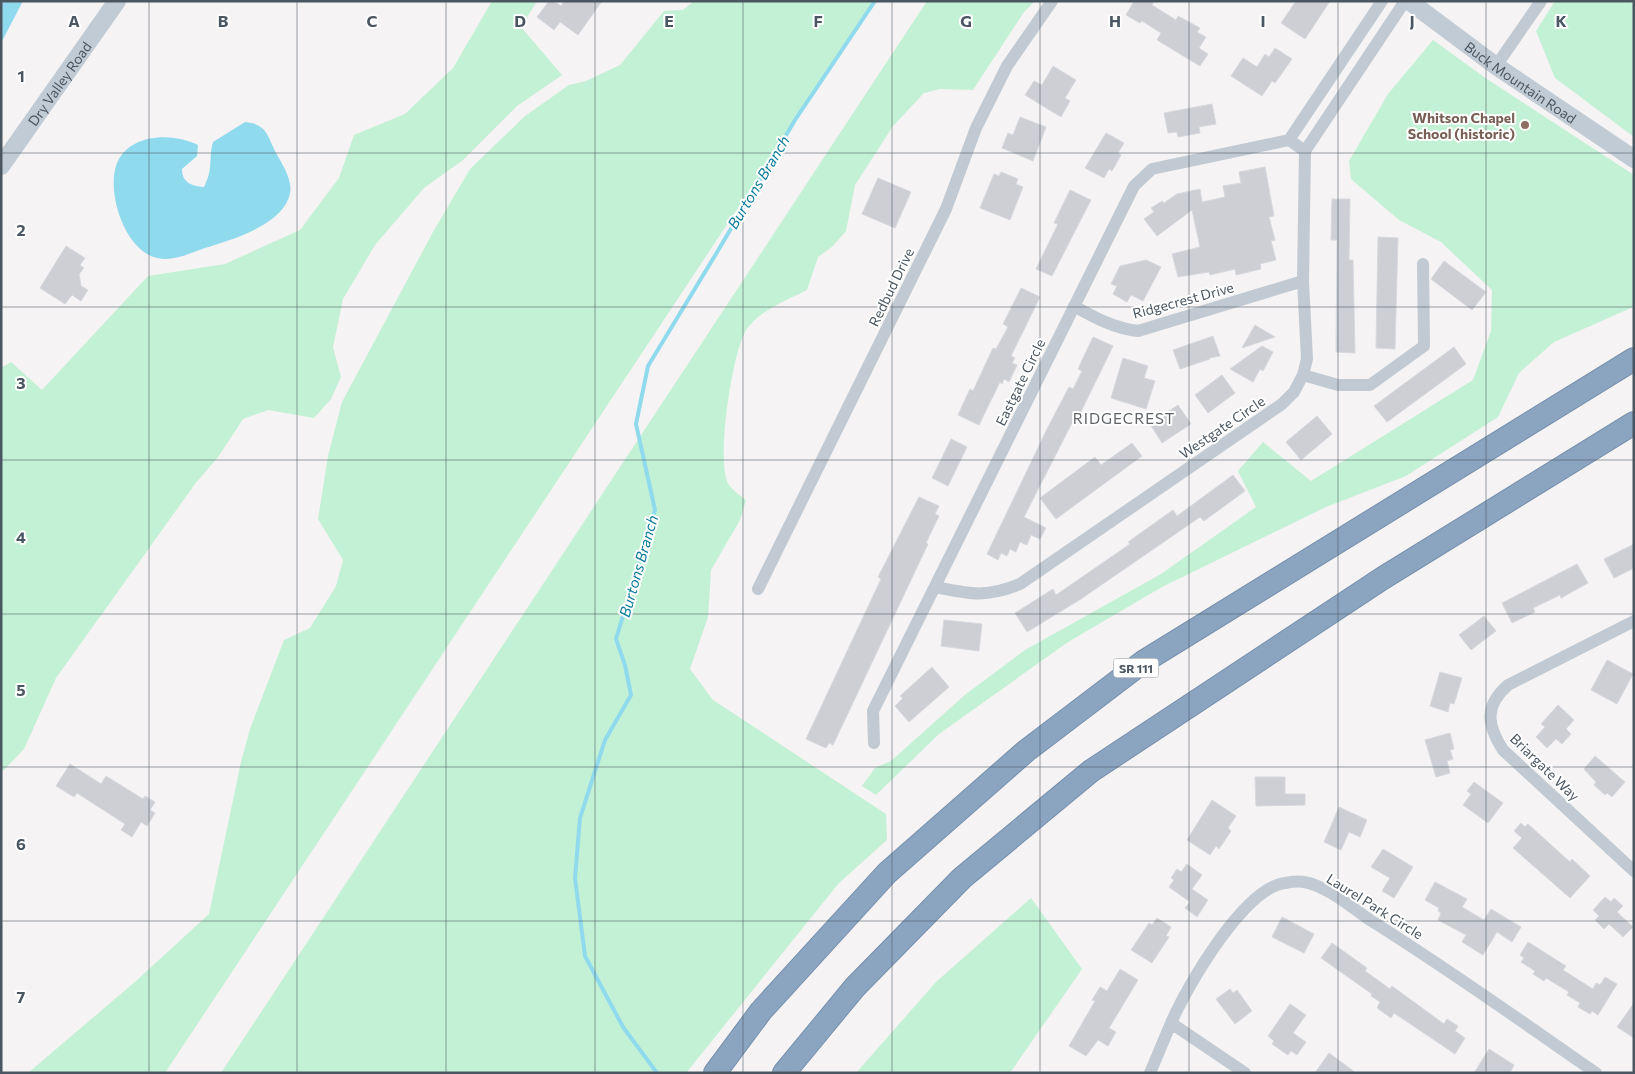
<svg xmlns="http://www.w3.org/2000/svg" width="1635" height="1074" font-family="Commissioner,sans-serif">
	<rect width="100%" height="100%" fill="#f5f3f3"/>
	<!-- green -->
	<path fill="#c3f1d5" d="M492,1H537L521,27L562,75L517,106L463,160L424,188L375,245L343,299L333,347L341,377L331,399L314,418L268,410L243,419L218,457L195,484L56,678L24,749L1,773V368L11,362L42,390L148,276L225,264L300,230L339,178L354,135L405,114L453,68Z
		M694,1H875L165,1073H28L136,981L209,914L241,762L250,729L284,640L310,628L336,586L343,560L318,519L328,456L342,402L433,232L470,169L525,116L569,85L586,81L620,65L664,11L683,10Z
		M927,1H1035L1024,12L973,90L940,89L924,93L893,126L855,185L846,231L833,246L818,257L807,290C787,300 756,312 745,332C732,355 715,464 729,485C733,491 741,496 746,500L740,520L711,570L708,617L690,669L713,700L886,814L887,840L839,883L686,1073H221Z
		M1555,1H1629L1634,5V137L1555,78L1536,31Z
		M1433,40L1484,77L1634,175V304L1631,308L1554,342L1519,373L1498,417L1406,476L1326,507L1162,587L1068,642L939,734L876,795L862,786L875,768L891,761L966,694L1025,650L1161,574L1256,507L1238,471L1263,442L1311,481L1473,380L1491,331L1492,290L1441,242L1399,220L1351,179L1349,161L1388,94Z
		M1031,898L1082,969L1010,1073H856L936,982Z"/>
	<!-- water -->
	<path fill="#90daee" d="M1,1H23L1,43Z
		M245,122C266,124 267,134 275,151C281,162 293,180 290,193C284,225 231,240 205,248C190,253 173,262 157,258C125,251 107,194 116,166C127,133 172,132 198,145L197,156L182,169C182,183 192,186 204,187C214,167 208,160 213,142Z"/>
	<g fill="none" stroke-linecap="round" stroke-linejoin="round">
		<!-- stream -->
		<path stroke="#90daee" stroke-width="4" d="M657,1073L623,1027L585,956L575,878L580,818L605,740L631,695L625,665L616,639L655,510L636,424L648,366L716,254L795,120L875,1"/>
	</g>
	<!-- building -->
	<path fill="#cdcfd5" stroke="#d7d9de" d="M549,1H554L561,6L564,1H602L578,35L560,22L554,30L537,17Z
		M1134,1H1154L1152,5L1176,20L1178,16L1200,28L1197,32L1206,37L1199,48L1208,54L1200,66L1157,40L1161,33L1142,21L1140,23L1126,15Z
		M1296,1H1330L1305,39L1281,23Z
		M1275,48L1292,59L1275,83L1272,81L1262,96L1231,76L1243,58L1257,67L1265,54L1269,57Z
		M1053,66L1076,80L1065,98L1070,101L1061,117L1025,95L1034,81L1042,85Z
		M1212,104L1216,124L1199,127L1200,133L1178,137L1177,132L1168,133L1164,113Z
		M1020,117L1046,127L1033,161L1002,148L1008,133L1013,135Z
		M1106,133L1124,143L1118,153L1121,155L1112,171L1109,169L1104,178L1085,168Z
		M1265,167L1274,216L1269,217L1275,240L1271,241L1276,260L1260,264L1261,269L1236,275L1235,269L1210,275L1209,272L1178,277L1172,254L1200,247L1192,210L1157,236L1144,219L1154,212L1151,208L1162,201L1164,203L1177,194L1200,189L1202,202L1225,197L1223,186L1241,183L1239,172Z
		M1001,172L1018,179L1016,184L1023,187L1010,220L980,208L994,174L999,176Z
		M878,178L911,192L895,228L862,214Z
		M1070,190L1091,200L1052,276L1036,269L1058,224L1054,223Z
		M1332,199H1350L1349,260H1353L1355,353L1336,352L1337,240H1331Z
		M1378,237L1398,238L1395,349L1376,348Z
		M66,246L85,258L80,265L84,268L79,274L81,286L88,290L81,301L72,295L65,304L40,288Z
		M1146,260L1161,267L1143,301L1131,295L1127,302L1113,294L1117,286L1111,284L1120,266Z
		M1444,261L1486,292L1472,310L1431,279Z
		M1021,288L1040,297L1011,356L1015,358L1012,363L1017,365L1009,382L1004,379L1002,384L1000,382L979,425L958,415L970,389L973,391L993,348L996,349L1008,327L1003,324Z
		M1255,325L1275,337L1242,348Z
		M1213,336L1220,356L1209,358L1210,359L1180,369L1173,350Z
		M1093,337L1113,346L1075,424L1072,423L1024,517L1046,528L1040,539L1031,535L1027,545L1020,542L1016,552L1010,549L1007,556L1001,553L998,560L987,554L1047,429L1069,387L1073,389L1082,371L1078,369Z
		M1262,346L1273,352L1263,371L1260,369L1253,382L1230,369Z
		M1454,347L1466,364L1387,422L1374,406Z
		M1123,358L1148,366L1144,378L1155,381L1146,409L1111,398Z
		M1222,375L1235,393L1208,413L1195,395Z
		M1178,405L1191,424L1162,443L1150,424Z
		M1317,416L1332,434L1301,460L1286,442Z
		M951,439L967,447L948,486L932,478Z
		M1132,443L1142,456L1056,519L1040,498L1095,457L1101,465Z
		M1233,475L1245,491L1204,521L1200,517L1081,599L1027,632L1015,613L1053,589L1056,595L1130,544L1128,542L1173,510L1177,516Z
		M919,497L939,506L935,514L939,516L926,543L928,544L833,745L829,743L826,748L806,739L881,579L878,577Z
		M1634,544V568L1614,578L1604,559Z
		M1577,564L1588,583L1561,598L1560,595L1533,608L1535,612L1512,623L1502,603Z
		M1484,616L1496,631L1471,650L1459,635Z
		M944,620L982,624L979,651L941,646Z
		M1607,660L1633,674L1617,704L1591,690Z
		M932,667L949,687L909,722L895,706L903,698L900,696Z
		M1440,672L1462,678L1454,704L1450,703L1448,712L1430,706Z
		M1558,705L1574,720L1566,729L1571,734L1562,744L1556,739L1547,748L1536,737L1545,727L1541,724Z
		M1450,733L1454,749L1450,750L1453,759L1447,761L1450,773L1436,777L1425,740Z
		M1595,756L1625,782L1612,797L1607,793L1605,795L1594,785L1596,782L1584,769Z
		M70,764L101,784L106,776L143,799L145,796L155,802L150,810L155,813L147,826L141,822L132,837L121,830L125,824L77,793L74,797L56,786Z
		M1255,777H1285V794H1305V805L1256,806Z
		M1474,782L1503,803L1488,823L1463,805L1471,794L1467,791Z
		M1212,800L1236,816L1228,828L1231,831L1219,849L1216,846L1210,855L1187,840Z
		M1339,807L1367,820L1360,837L1349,832L1341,850L1324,842Z
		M1521,823L1525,827L1528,824L1570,862L1572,859L1590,876L1570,898L1513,848L1522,838L1514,831Z
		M1383,849L1413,867L1394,898L1382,891L1390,878L1371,867Z
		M1187,864L1202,875L1192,889L1208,900L1197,917L1185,908L1190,902L1169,887L1174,880L1171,878L1177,869L1181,872Z
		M1435,882L1467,899L1462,907L1484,920L1491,909L1521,927L1512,942L1497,932L1483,955L1462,942L1466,935L1438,920L1441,913L1438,911L1439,908L1425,900Z
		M1605,897L1611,902L1614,898L1623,906L1617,912L1633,927L1623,937L1609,924L1604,929L1595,920L1599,916L1593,910Z
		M1282,917L1314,934L1304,953L1272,937Z
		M1157,918L1171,927L1166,936L1169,937L1152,963L1131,950L1149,923L1152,925Z
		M1528,942L1566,966L1563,970L1593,989L1596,983L1600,985L1605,977L1617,984L1598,1015L1592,1011L1590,1014L1578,1007L1580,1003L1567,995L1569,992L1546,978L1544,981L1533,974L1535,971L1521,962L1524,958L1520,955Z
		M1332,943L1367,968L1365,971L1390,989L1392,986L1444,1024L1447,1019L1458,1026L1455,1031L1465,1038L1455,1054L1394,1013L1391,1018L1377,1008L1380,1002L1371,996L1372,994L1321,958Z
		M1120,969L1138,980L1109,1028L1116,1032L1108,1046L1098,1040L1086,1056L1069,1046L1095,1001L1092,1000L1100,987L1107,991Z
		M1230,989L1233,993L1237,990L1252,1011L1235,1024L1216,999Z
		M1634,1003V1038L1617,1027Z
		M1290,1004L1306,1015L1293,1033L1306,1042L1297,1055L1291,1051L1288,1055L1272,1044L1274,1041L1268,1036Z
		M1489,1049L1514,1065L1510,1073H1474Z
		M1329,1053L1356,1073H1315Z"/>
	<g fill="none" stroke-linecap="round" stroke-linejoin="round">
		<defs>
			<path id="highway" d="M715,1073L761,1011L887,873L1026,751L1143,662L1634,359
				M784,1073L855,987L962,878L1091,771L1383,578L1634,423"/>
		</defs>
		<!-- highway casing -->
		<use href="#highway" stroke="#7690ad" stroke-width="24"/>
		<!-- street -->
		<path stroke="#c1cad2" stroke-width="12" d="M1496,66L1541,1
			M1289,140L1382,1
			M1305,151L1405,1
			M1074,306C1095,318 1114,328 1138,331L1303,281
			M1303,375L1338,385H1370L1424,346L1423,264
			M935,587C970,594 986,598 1020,584L1282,404L1294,392L1303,375L1307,359L1303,281L1305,151L1289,140
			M758,589L946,209L976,128L1007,66L1052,1
			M1634,621L1508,685C1484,706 1487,725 1503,750L1634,871
			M874,743L873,711L1134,186L1152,169L1289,140
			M1150,1073L1171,1023
			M1245,1073L1171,1023C1187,986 1244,888 1285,883C1291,882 1299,881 1304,882C1327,886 1351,907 1370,920C1447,968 1521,1021 1596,1073"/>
		<!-- secondary -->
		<g stroke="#c1cbd6" stroke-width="18">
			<path id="s1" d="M1409,1L1496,66L1634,159"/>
			<path id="s2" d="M1,166L117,1"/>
		</g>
		<!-- highway -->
		<use href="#highway" stroke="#8ba5c1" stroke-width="22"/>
	</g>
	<!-- grid -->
	<path fill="none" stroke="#4a5661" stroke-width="1" stroke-opacity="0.55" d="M149,1V1073M297,1V1073M446,1V1073M595,1V1073M743,1V1073M892,1V1073M1040,1V1073M1189,1V1073M1338,1V1073M1486,1V1073M1,153H1634M1,307H1634M1,460H1634M1,614H1634M1,767H1634M1,921H1634"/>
	<!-- markers -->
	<circle fill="#8d6e63" stroke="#fff" stroke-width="2" cx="1525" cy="125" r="5"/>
	<g text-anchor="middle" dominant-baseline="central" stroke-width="4" stroke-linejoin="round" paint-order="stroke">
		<!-- shield labels -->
		<rect fill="#fff" stroke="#808990" stroke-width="1" x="1113.5" y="658.5" width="45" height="19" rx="4"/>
		<g font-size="12" font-weight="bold" fill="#4a5661">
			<text x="1136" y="668">SR 111</text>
		</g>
		<!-- street labels -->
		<g font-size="14" fill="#4a5661" stroke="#fff">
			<text stroke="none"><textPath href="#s1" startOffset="138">Buck Mountain Road</textPath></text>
			<text stroke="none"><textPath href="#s2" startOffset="101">Dry Valley Road</textPath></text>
			<text transform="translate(891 287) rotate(-64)">Redbud Drive</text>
			<text transform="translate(1183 300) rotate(-15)">Ridgecrest Drive</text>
			<text transform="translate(1020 382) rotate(-64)">Eastgate Circle</text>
			<text transform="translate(1222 427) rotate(-34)">Westgate Circle</text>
			<text transform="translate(1545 767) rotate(44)">Briargate Way</text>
			<text transform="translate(1375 906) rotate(32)">Laurel Park Circle</text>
		</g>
		<!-- education labels -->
		<g font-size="14" font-weight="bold" fill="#785e54" stroke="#fff" text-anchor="end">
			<text x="1515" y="117">Whitson Chapel<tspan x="1515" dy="16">School (historic)</tspan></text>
		</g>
		<!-- water labels -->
		<g font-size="15" font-style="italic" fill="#0c7c9b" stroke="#fff">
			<text transform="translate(758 182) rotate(-59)">Burtons Branch</text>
			<text transform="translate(638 566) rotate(-74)">Burtons Branch</text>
		</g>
		<!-- neighbourhood labels -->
		<g font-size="15" letter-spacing="1" fill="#5f6368" stroke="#fff">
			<text x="1124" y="418">RIDGECREST</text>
		</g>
	</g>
	<g font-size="16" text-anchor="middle" font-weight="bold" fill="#4a5661" stroke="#fff" stroke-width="4" stroke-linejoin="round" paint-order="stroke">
		<text x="74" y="27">A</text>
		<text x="223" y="27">B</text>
		<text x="372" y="27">C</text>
		<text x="520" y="27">D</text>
		<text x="669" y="27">E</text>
		<text x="818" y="27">F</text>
		<text x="966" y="27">G</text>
		<text x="1115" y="27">H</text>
		<text x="1263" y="27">I</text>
		<text x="1412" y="27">J</text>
		<text x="1561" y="27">K</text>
		<text x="21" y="82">1</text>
		<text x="21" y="236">2</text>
		<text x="21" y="389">3</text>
		<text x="21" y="543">4</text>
		<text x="21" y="696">5</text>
		<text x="21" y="850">6</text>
		<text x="21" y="1003">7</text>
	</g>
	<!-- border -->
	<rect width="1635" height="1074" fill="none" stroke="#4a5661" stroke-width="5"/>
</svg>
